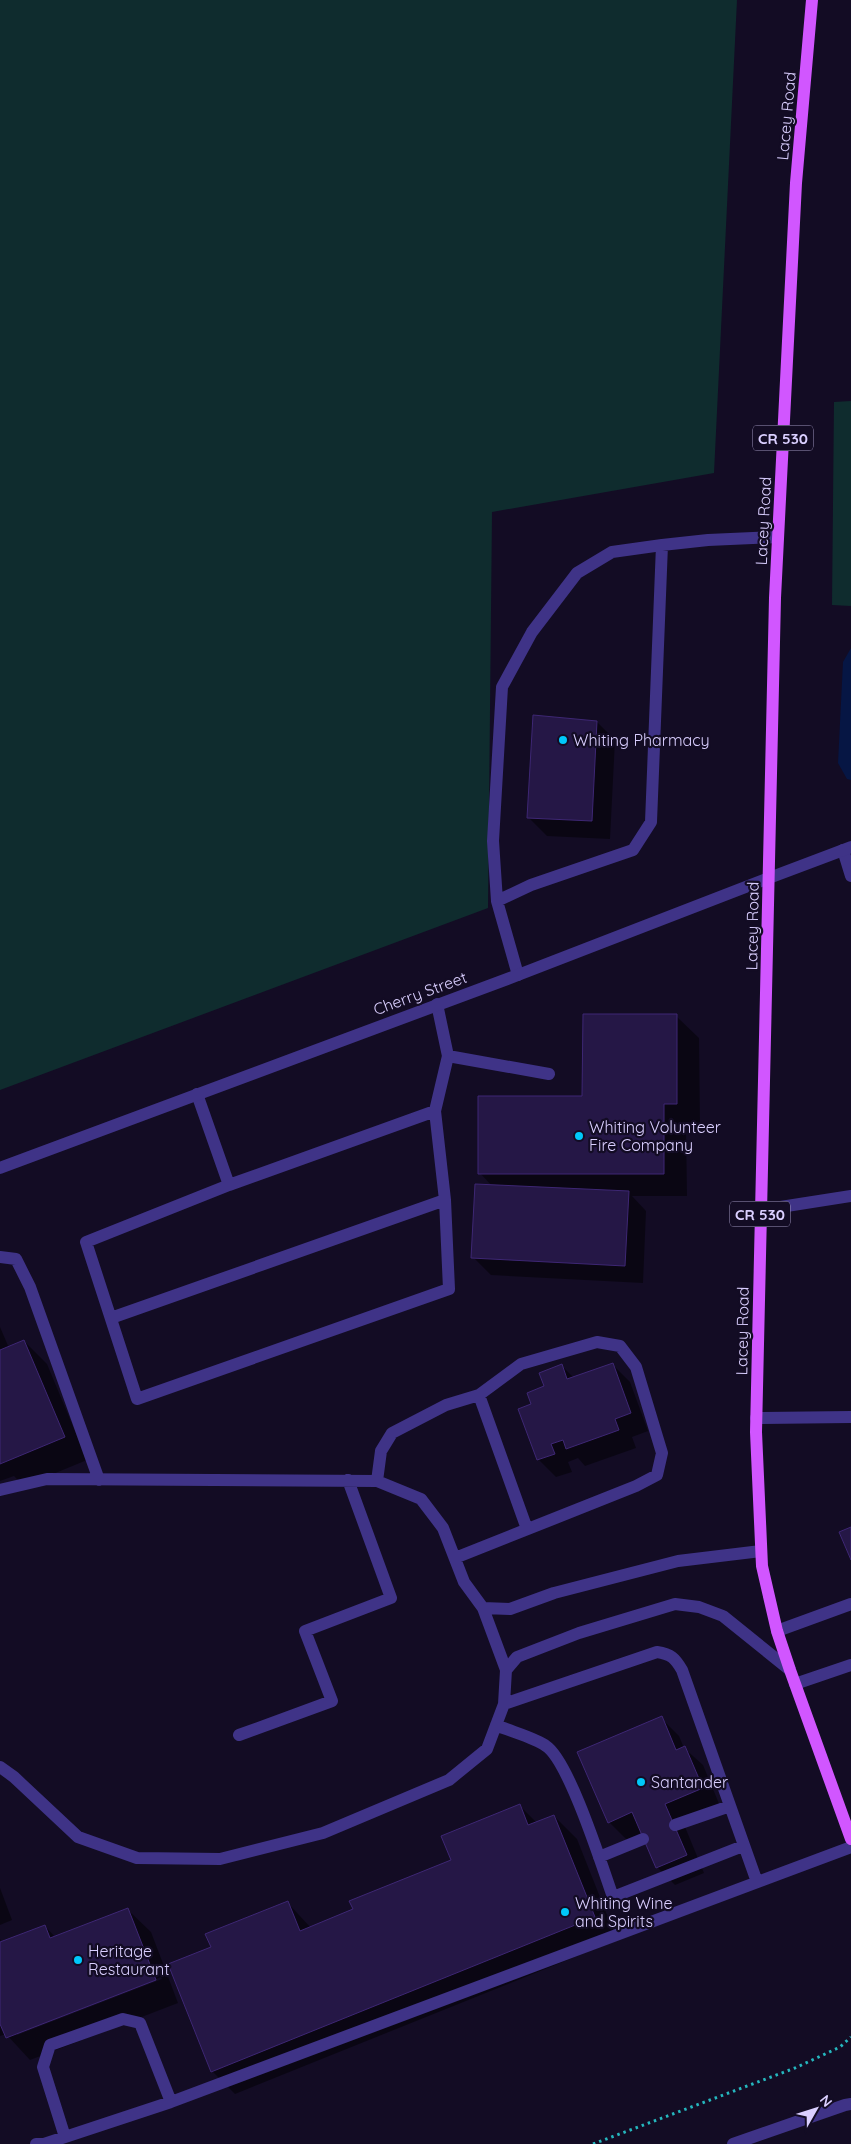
<svg xmlns="http://www.w3.org/2000/svg" width="851" height="2144" font-family="Quicksand,sans-serif">
	<rect width="100%" height="100%" fill="#130c24"/>
	<!-- green -->
	<path fill="#0f2c2e" d="M0,0H737L714,473L492,512L488,908L0,1090Z
		M851,401V606L832,605L834,402Z"/>
	<!-- water -->
	<path fill="#061644" d="M851,648V780L847,779L838,763L843,662Z"/>
	<!-- shadow -->
	<path fill="#0007" fill-rule="evenodd" d="M597,722L615,740L610,839L547,836L529,818Z
		M676,1016L699,1038L700,1126H686L687,1196H632L646,1211L643,1283L491,1275L473,1257L492,1186L480,1173L584,1097Z
		M0,1327L9,1348L24,1341L47,1364L87,1460L24,1486L14,1476L0,1481Z
		M612,1364L630,1382L648,1431L632,1437L636,1448L585,1466L578,1458L568,1462L572,1472L556,1477L538,1459L533,1405L561,1365L574,1378Z
		M661,1718L679,1736L684,1748L703,1765L720,1806L683,1822L704,1873L675,1885L657,1867L642,1834L627,1840L609,1822Z
		M520,1806L537,1823L554,1816L577,1839L617,1940L235,2094L212,2071L213,1948L287,1902L311,1928L354,1910L453,1861Z
		M0,1888L12,1920L0,1925Z
		M128,1910L151,1932L178,2003L30,2060L6,2034L0,2036V1939L2,1943L45,1926L56,1938ZM161,1977L162,1979L17,2035V2033Z"/>
	<!-- building -->
	<path fill="#251746" stroke="#3e2774" d="M533,715L597,721L592,821L527,818Z
		M583,1014H677V1104H664V1174H478V1096H582Z
		M475,1184L629,1191L625,1266L471,1258Z
		M24,1340L65,1437L0,1464V1350Z
		M613,1363L631,1413L615,1419L619,1430L566,1449L563,1440L551,1444L555,1454L537,1460L518,1409L531,1404L527,1393L544,1386L539,1373L562,1364L567,1379Z
		M851,1527V1560L839,1532Z
		M662,1716L676,1750L685,1746L703,1788L665,1804L687,1855L656,1868L632,1812L608,1823L577,1752Z
		M520,1804L528,1825L554,1815L595,1917L211,2072L168,1964L211,1947L205,1934L288,1901L300,1931L353,1909L349,1901L451,1860L441,1836Z
		M128,1908L156,1980L6,2038L0,2024V1942L45,1925L50,1938Z"/>
	<g fill="none" stroke-linecap="round" stroke-linejoin="round">
		<!-- path -->
		<path stroke="#25b7be" stroke-width="3" stroke-dasharray="2.5 4" stroke-linecap="butt" d="M593,2144L795,2068L840,2047L851,2037"/>
		<!-- service -->
		<path stroke="#3f3387" stroke-width="12" d="M843,850L851,876
			M497,901L531,885L633,850L651,822L662,545L708,540L778,537
			M518,975L497,901L493,841L502,687L532,632L577,573L612,552L662,545
			M448,1056L549,1074
			M197,1094L229,1185
			M435,1111L229,1185L86,1242L137,1399L449,1289L445,1200L435,1111L448,1056L437,1004
			M761,1210L851,1196
			M0,1257L16,1259L30,1287L99,1480
			M111,1318L445,1200
			M479,1395L527,1529
			M756,1418L851,1417
			M377,1481L381,1451L392,1433L446,1405L479,1395L521,1364L597,1342L620,1346L636,1367L662,1453L657,1475L636,1486L455,1558
			M0,1490L47,1479L377,1481L421,1499L443,1528L464,1582L483,1608L510,1609L554,1593L678,1561L761,1551
			M483,1608L506,1670
			M777,1631L851,1604
			M795,1684L851,1665
			M504,1704L657,1652C671,1654 675,1658 682,1670L757,1882
			M496,1725C509,1731 536,1738 546,1746C569,1761 602,1866 613,1897L743,1846
			M239,1735L332,1701L305,1631L391,1598L348,1480
			M0,1767L14,1777L78,1837L137,1858L220,1859L323,1833L449,1780L487,1749L504,1704L506,1670L517,1657L579,1633L675,1604L699,1607L723,1616L790,1670
			M675,1825L730,1806
			M599,1857L643,1839
			M65,2137L43,2067L50,2045L123,2019L140,2023L171,2102
			M36,2144H44L171,2102L851,1847"/>
		<!-- minor -->
		<path stroke="#3f3387" stroke-width="12" d="M769,878L851,847"/>
		<!-- tertiary -->
		<path stroke="#3f3387" stroke-width="12" d="M0,1168L518,975L769,878
			M733,2144L845,2105L851,2104"/>
		<!-- primary -->
		<path stroke="#d156ff" stroke-width="12" d="M812,0L796,183L775,598L756,1432L762,1566L777,1631L790,1670L851,1839"/>
	</g>
	<!-- markers -->
	<g fill="#00c8fa" stroke="#130c24" stroke-width="2">
		<circle cx="563" cy="740" r="5"/>
		<circle cx="579" cy="1136" r="5"/>
		<circle cx="641" cy="1782" r="5"/>
		<circle cx="565" cy="1912" r="5"/>
		<circle cx="78" cy="1960" r="5"/>
	</g>
	<g text-anchor="middle" dominant-baseline="central" stroke-width="4.5" stroke-linejoin="round" paint-order="stroke">
		<!-- shield labels -->
		<g fill="#130c24" stroke="#9e94bd" stroke-width="1">
			<rect x="753" y="425.5" width="60" height="25" rx="4"/>
			<rect x="730" y="1201.5" width="60" height="25" rx="4"/>
		</g>
		<g font-size="15" font-weight="bold" fill="#dacfff">
			<text x="783" y="438">CR 530</text>
			<text x="760" y="1214">CR 530</text>
		</g>
		<!-- street labels -->
		<g font-size="16" fill="#dacfff" stroke="#130c24">
			<text transform="translate(786 116) rotate(-85)">Lacey Road</text>
			<text transform="translate(763 521) rotate(-87)">Lacey Road</text>
			<text transform="translate(752 926) rotate(-89)">Lacey Road</text>
			<text transform="translate(420 993) rotate(-20)">Cherry Street</text>
			<text transform="translate(742 1331) rotate(-89)">Lacey Road</text>
		</g>
		<!-- poi labels -->
		<g font-size="16" fill="#dacfff" stroke="#130c24" text-anchor="start">
			<text x="573" y="740">Whiting Pharmacy</text>
			<text x="589" y="1127">Whiting Volunteer<tspan x="589" dy="18">Fire Company</tspan></text>
			<text x="651" y="1782">Santander</text>
			<text x="575" y="1903">Whiting Wine<tspan x="575" dy="18">and Spirits</tspan></text>
			<text x="88" y="1951">Heritage<tspan x="88" dy="18">Restaurant</tspan></text>
		</g>
	</g>
	<!-- north arrow -->
	<g transform="translate(816 2109) rotate(51)" stroke="#130c24" stroke-width="4" paint-order="stroke">
	<path d="M0-4L9 19L0 12L-9 19Z" fill="#dacfff"/>
	<text y="-8" font-size="14" font-weight="bold" text-anchor="middle" fill="#dacfff">N</text>
	</g>
</svg>
